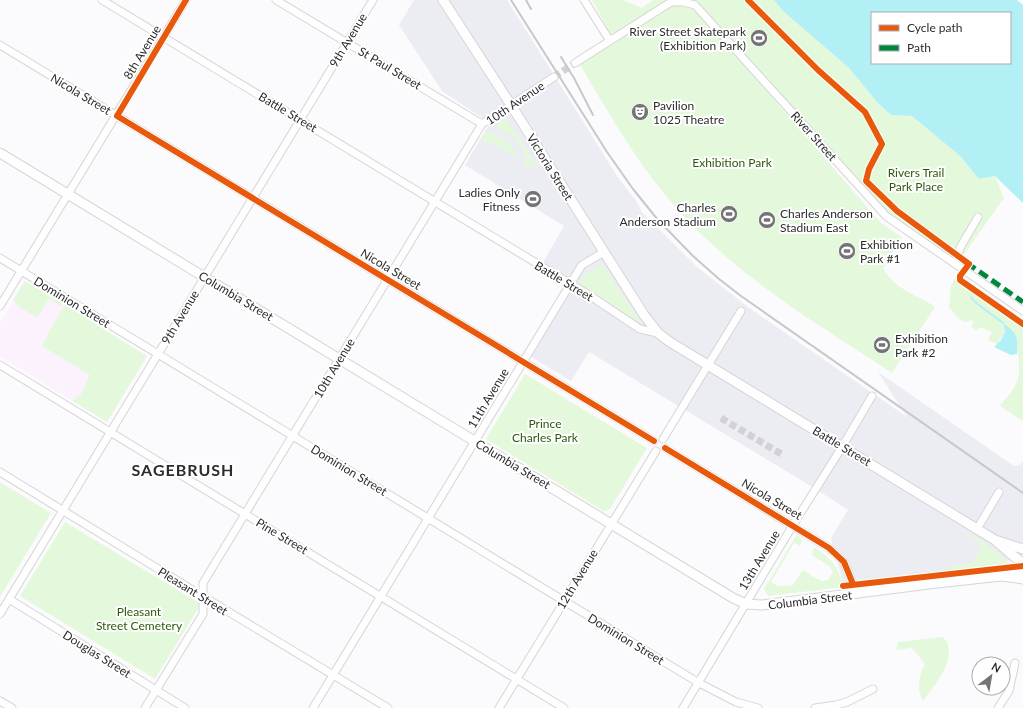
<svg xmlns="http://www.w3.org/2000/svg" width="1023" height="708" font-family="Lato,sans-serif">
	<rect width="100%" height="100%" fill="#fbfbfd"/>
	<!-- built -->
	<path fill="#ececf3" d="M414,0H507L617,176L637,202L642,212L697,267L748,307L907,417L878,372L1014,466L1020,465L1023,461V558L949,571L861,582L844,587L831,538L848,510L811,486L589,352L571,381L530,356L569,289L538,271L564,226L465,165L490,123L442,91L399,25Z"/>
	<!-- education -->
	<path fill="#fbf2fd" d="M25,281L147,356L107,422L0,356V323Z"/>
	<!-- green -->
	<path fill="#e4f9db" d="M592,0H623L642,8L653,0H667L612,36Z
		M686,0H774L783,11L849,68L877,102L891,115L912,116L960,156L979,179L995,176L1004,198L958,263L887,215Z
		M672,4L694,7L881,223L902,237L883,269C886,273 890,279 895,283C907,293 922,298 935,307L892,373C814,322 731,273 670,201C635,159 608,112 580,65Z
		M503,119L508,121L538,168L531,165L529,167L523,164L527,157L515,138L498,128L497,124Z
		M490,131L510,144L517,155L516,157L491,142L486,143L481,140L486,132Z
		M602,264L641,323L578,285L585,274Z
		M957,275L959,277V283L1023,328V421L1000,406C1007,397 1018,386 1019,374C1020,364 1017,355 1018,345L1003,323L1005,332L997,344L988,340L992,332L980,327L977,331L971,327L974,322L970,320L968,322L965,321L964,322L957,317L949,307L951,285Z
		M25,281L63,304L61,306L49,299L37,318L17,305L13,300Z
		M65,305L147,356L107,422L73,401L77,396L79,397L86,385L85,384L90,375L42,346L48,335V333Z
		M525,374L647,448L610,509L603,511L486,439Z
		M0,482L51,513L0,597Z
		M65,522L201,604L155,679L20,596Z
		M968,533C982,542 998,549 1008,563V565L951,570V566L971,564L981,549L979,543L966,534Z
		M797,534L802,539L800,546L794,543L771,582L777,586H783L784,585L786,586L793,585L803,570L810,574V575L822,581L828,580L833,572L829,566L812,555L814,547C832,559 838,566 844,587L768,596L764,589Z
		M943,637C961,655 934,686 923,701C916,690 919,675 925,664L912,648L896,650L898,642Z"/>
	<!-- water -->
	<path fill="#b2f0f5" fill-rule="evenodd" d="M774,0H1017L1023,5V203L995,176L979,179L960,156L912,116L891,115L877,102L849,68L783,11ZM872,13H1010V63H872Z
		M1003,323C1016,332 1019,337 1017,354L1011,355L994,347L1001,340L1005,332Z"/>
	<g fill="none" stroke-linecap="round" stroke-linejoin="round">
		<!-- stream -->
		<path stroke="#b2f0f5" stroke-width="2" d="M971,297L975,302L1003,323"/>
		<!-- minor-tunnel -->
		<path stroke="#d2d2d4" stroke-width="7" stroke-dasharray="7 3.5" stroke-linecap="butt" d="M554,77L575,63
			M721,418L783,455"/>
		<defs>
			<path id="minor" d="M102,0L589,295L640,329L658,333
				M276,0L482,124
				M584,0L610,41
				M0,45L654,441
				M575,63L671,2H683L695,5L886,216L1023,311
				M0,258L699,683L736,702L758,708
				M955,262L961,246L978,217
				M0,306L186,0
				M0,365L564,708
				M663,439L741,311
				M665,448L829,548L844,562L857,594
				M0,472L204,597L388,708
				M977,529L999,492
				M9,599L185,708
				M0,614L373,0
				M0,701L12,708
				M145,708L203,614V583L482,124L554,77
				M313,708L580,268L582,265L604,252
				M499,708L656,451
				M683,708L793,525L842,447L872,396
				M815,708L836,705L847,702L873,689
				M998,708L1009,691L1015,663"/>
			<path id="major" d="M443,0L511,105L644,315L658,333L670,342L977,529L995,540L1023,564
				M0,153L733,598L746,604L762,605L937,583L1001,576L1012,572L1023,571
				M998,541L1023,549
				M1002,576L1023,579"/>
		</defs>
		<!-- minor casing -->
		<use href="#minor" stroke="#d5d5d7" stroke-width="9"/>
		<!-- major casing -->
		<use href="#major" stroke="#d5d5d7" stroke-width="11"/>
		<!-- minor -->
		<use href="#minor" stroke="#fefeff" stroke-width="7"/>
		<!-- major -->
		<use href="#major" stroke="#fefeff" stroke-width="9"/>
		<!-- rail -->
		<path stroke="#c8c8c8" stroke-width="2" d="M511,0L607,152L633,189L658,220L693,256L719,279L741,296L1023,493
			M526,0L531,9
			M561,57L572,75
			M573,76L593,115"/>
		<!-- quiet -->
		<path stroke="#00873e" stroke-width="5" stroke-dasharray="10 5" stroke-linecap="butt" d="M967,263L1023,302"/>
		<defs>
			<path id="cycleway" d="M186,0L117,116L654,441
				M748,0L818,70L865,112L882,144L869,169L866,181L897,211L969,264L960,276V280L1023,324
				M665,448L829,548L844,562L853,584
				M843,586L1023,566"/>
		</defs>
		<!-- cycleway casing -->
		<use href="#cycleway" stroke="#fff" stroke-width="8"/>
		<!-- cycleway -->
		<use href="#cycleway" stroke="#e8590c" stroke-width="6"/>
	</g>
	<!-- icons -->
	<defs>
		<symbol id="stadium-disc" viewBox="-11 -11 22 22"><circle r="9.5" fill="#747476" stroke="#fff"/><path d="M0-5a6.5 5 0 1 0 0 10a6.5 5 0 1 0 0-10ZM-3.5-1.8h7v3.6h-7Z" fill="#fff"/></symbol>
		<symbol id="theatre-disc" viewBox="-11 -11 22 22"><circle r="9.5" fill="#747476" stroke="#fff"/><path d="M-5-5.5Q0-4 5-5.5V0Q5 5 0 6Q-5 5-5 0ZM-3.3-2.5H-1v1.5H-3.3ZM1-2.5H3.3v1.5H1ZM-2.8 1Q0 5.5 2.8 1Z" fill="#fff"/></symbol>
	</defs>
	<g fill-rule="evenodd">
		<use href="#stadium-disc" x="749" y="28" width="20" height="20"/>
		<use href="#theatre-disc" x="630" y="102" width="20" height="20"/>
		<use href="#stadium-disc" x="523" y="189" width="20" height="20"/>
		<use href="#stadium-disc" x="719" y="204" width="20" height="20"/>
		<use href="#stadium-disc" x="757" y="210" width="20" height="20"/>
		<use href="#stadium-disc" x="837" y="241" width="20" height="20"/>
		<use href="#stadium-disc" x="872" y="335" width="20" height="20"/>
	</g>
	<g text-anchor="middle" dominant-baseline="central" stroke-width="4" stroke-linejoin="round" paint-order="stroke">
		<!-- poi labels -->
		<g font-size="12" fill="#2c2c2e" stroke="#fff" text-anchor="start">
			<text x="746" y="31" text-anchor="end">River Street Skatepark<tspan x="746" dy="14">(Exhibition Park)</tspan></text>
			<text x="653" y="105">Pavilion<tspan x="653" dy="14">1025 Theatre</tspan></text>
			<text x="520" y="192" text-anchor="end">Ladies Only<tspan x="520" dy="14">Fitness</tspan></text>
			<text x="716" y="207" text-anchor="end">Charles<tspan x="716" dy="14">Anderson Stadium</tspan></text>
			<text x="780" y="213">Charles Anderson<tspan x="780" dy="14">Stadium East</tspan></text>
			<text x="860" y="244">Exhibition<tspan x="860" dy="14">Park #1</tspan></text>
			<text x="895" y="338">Exhibition<tspan x="895" dy="14">Park #2</tspan></text>
		</g>
		<!-- street labels -->
		<g font-size="12" fill="#2c2c2e" stroke="#fff">
			<text transform="translate(348 40) rotate(-59)">9th Avenue</text>
			<text transform="translate(142 52) rotate(-59)">8th Avenue</text>
			<text transform="translate(390 68) rotate(31)">St Paul Street</text>
			<text transform="translate(81 94) rotate(31)">Nicola Street</text>
			<text transform="translate(515 103) rotate(-34)">10th Avenue</text>
			<text transform="translate(288 112) rotate(31)">Battle Street</text>
			<text transform="translate(814 136) rotate(48)">River Street</text>
			<text transform="translate(550 167) rotate(58)">Victoria Street</text>
			<text transform="translate(391 269) rotate(31)">Nicola Street</text>
			<text transform="translate(564 281) rotate(31)">Battle Street</text>
			<text transform="translate(236 296) rotate(31)">Columbia Street</text>
			<text transform="translate(72 302) rotate(31)">Dominion Street</text>
			<text transform="translate(180 317) rotate(-59)">9th Avenue</text>
			<text transform="translate(334 368) rotate(-59)">10th Avenue</text>
			<text transform="translate(488 398) rotate(-59)">11th Avenue</text>
			<text transform="translate(842 446) rotate(31)">Battle Street</text>
			<text transform="translate(513 464) rotate(31)">Columbia Street</text>
			<text transform="translate(349 470) rotate(31)">Dominion Street</text>
			<text transform="translate(772 499) rotate(31)">Nicola Street</text>
			<text transform="translate(282 536) rotate(31)">Pine Street</text>
			<text transform="translate(759 560) rotate(-59)">13th Avenue</text>
			<text transform="translate(577 579) rotate(-59)">12th Avenue</text>
			<text transform="translate(193 591) rotate(32)">Pleasant Street</text>
			<text transform="translate(810 600) rotate(-7)">Columbia Street</text>
			<text transform="translate(626 639) rotate(31)">Dominion Street</text>
			<text transform="translate(97 654) rotate(32)">Douglas Street</text>
		</g>
		<!-- park labels -->
		<g font-size="12" fill="#2c590c" stroke="#fff">
			<text x="732" y="162">Exhibition Park</text>
			<text x="916" y="172">Rivers Trail<tspan x="916" dy="14">Park Place</tspan></text>
			<text x="545" y="423">Prince<tspan x="545" dy="14">Charles Park</tspan></text>
			<text x="139" y="611">Pleasant<tspan x="139" dy="14">Street Cemetery</tspan></text>
		</g>
		<!-- district labels -->
		<g font-size="16" font-weight="bold" letter-spacing="1" fill="#2c2c2e" stroke="#fff">
			<text x="183" y="469">SAGEBRUSH</text>
		</g>
	</g>
	<!-- legend -->
	<rect x="871" y="12" width="140" height="52" fill="#ffffff" stroke="#ababab"/>
	<rect x="879" y="25" width="20" height="6" fill="#e8590c" stroke="#ababab"/>
	<text x="907" y="32" font-size="12" fill="#2c2c2e">Cycle path</text>
	<rect x="879" y="45" width="20" height="6" fill="#00873e" stroke="#ababab"/>
	<text x="907" y="52" font-size="12" fill="#2c2c2e">Path</text>
	<!-- north arrow -->
	<g transform="translate(991 676) rotate(31)"><circle r="19" fill="#ffffff" stroke="#ababab"/>
	<path d="M0-3L7 15L0 10L-7 15Z" fill="#747476"/>
	<text y="-6" font-size="11" font-weight="bold" text-anchor="middle" fill="#2c2c2e">N</text>
	</g>
</svg>
